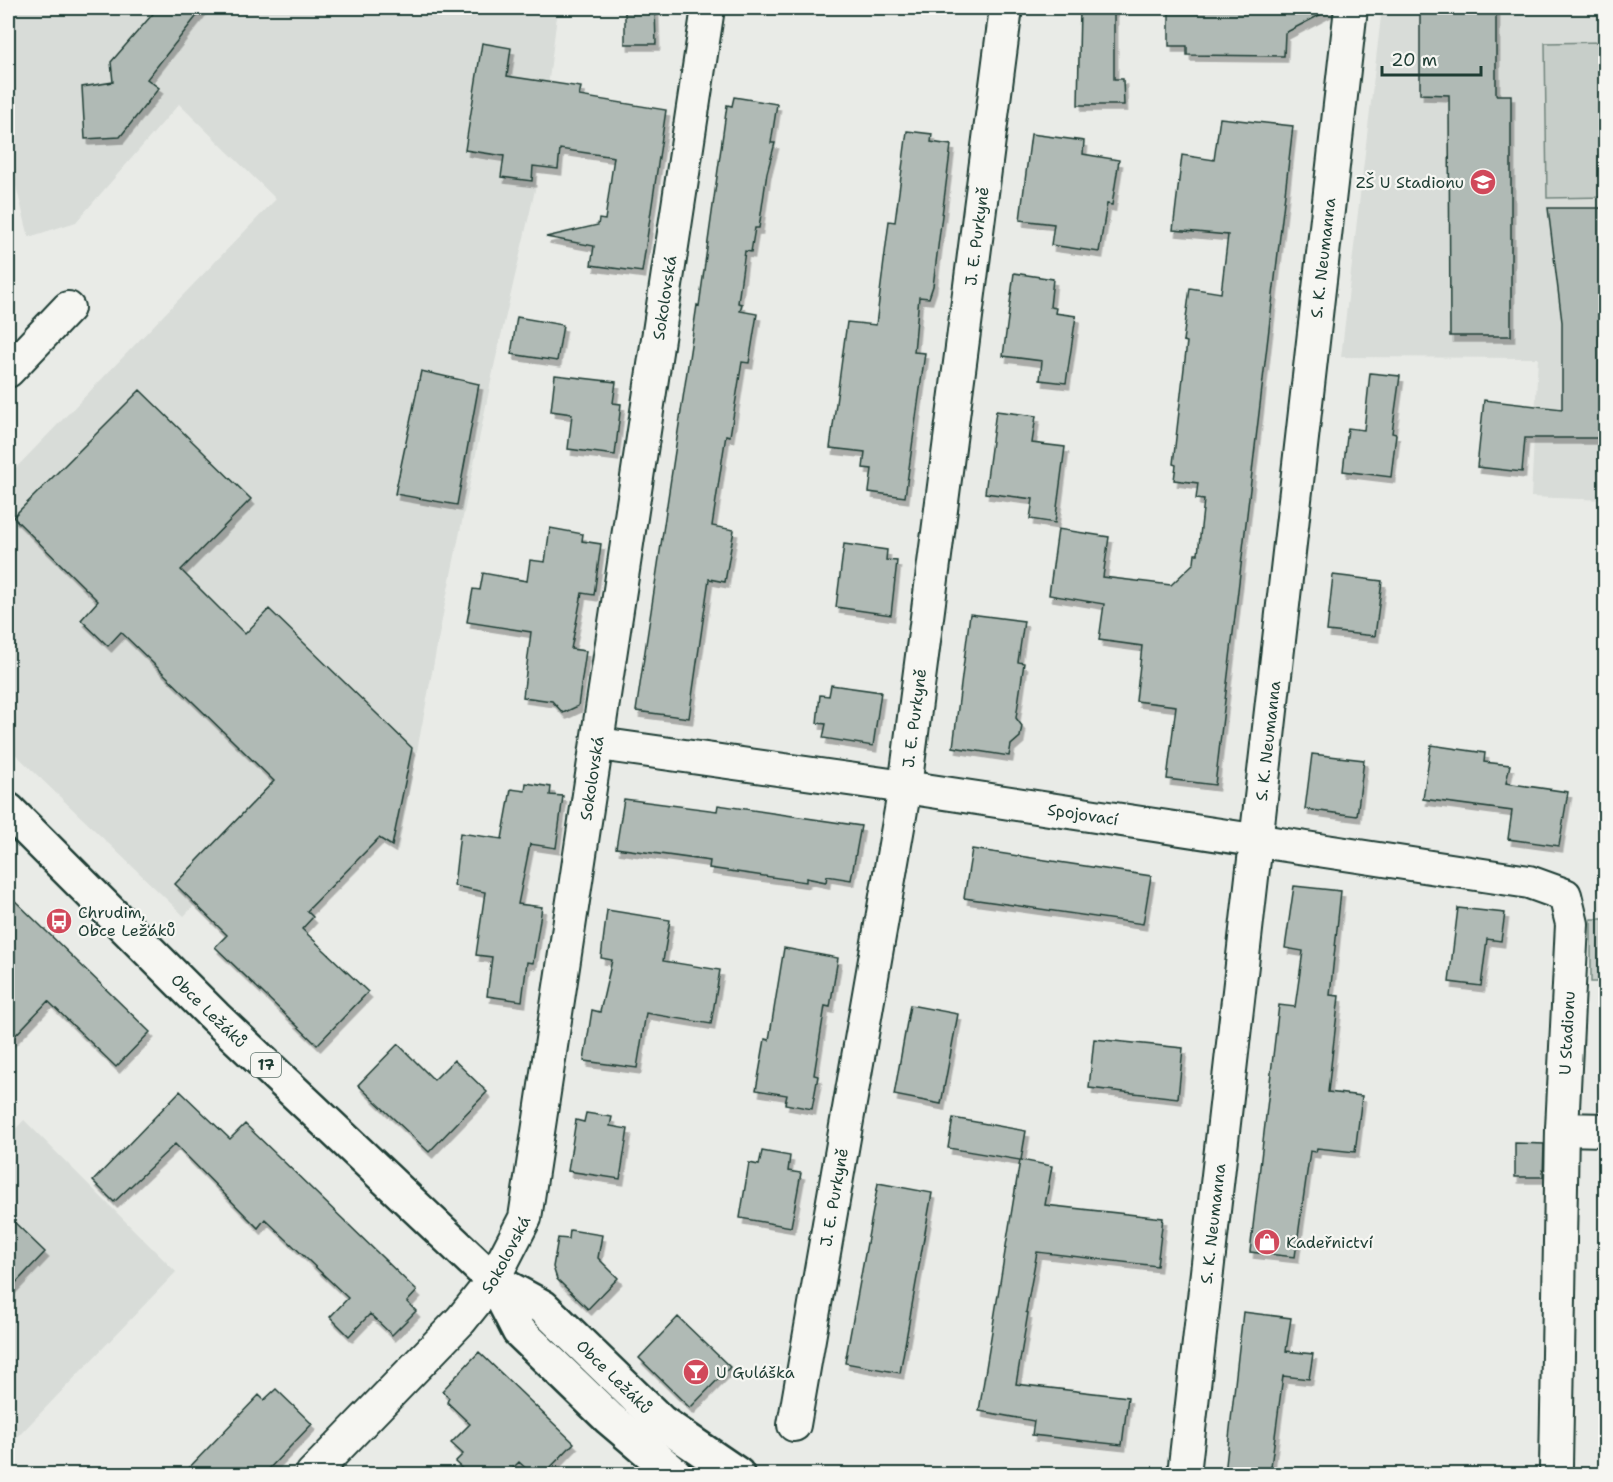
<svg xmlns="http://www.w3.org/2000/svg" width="1613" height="1482" font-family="'Shantell Sans',sans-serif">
	<defs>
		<filter id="shadow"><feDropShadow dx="3.5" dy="6" stdDeviation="0" flood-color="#0004"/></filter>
	</defs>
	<rect width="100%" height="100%" fill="#e9ebe7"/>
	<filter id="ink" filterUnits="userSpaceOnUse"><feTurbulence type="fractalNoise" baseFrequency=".0167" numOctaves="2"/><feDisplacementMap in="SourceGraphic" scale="12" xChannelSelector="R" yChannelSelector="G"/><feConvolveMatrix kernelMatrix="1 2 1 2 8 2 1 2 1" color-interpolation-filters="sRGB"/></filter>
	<g filter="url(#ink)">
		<!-- built -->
		<path fill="#d8dcd8" d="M8,8H558L535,190L495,362L445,604L398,851L305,791L184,916L8,747V476L276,199L179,104L76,222L29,237L8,155Z
			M1382,8H1605V500L1531,497L1538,358L1341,357Z
			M24,1120L176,1272L8,1447V1137Z"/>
		<!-- green -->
		<path fill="#c7cec9" stroke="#73867e" stroke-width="1.5" d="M1605,42V197L1547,198L1545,43Z
			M1591,919H1605V982H1591Z"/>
		<!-- building -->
		<path fill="#b0bab5" stroke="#1f3d34" stroke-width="1.5" filter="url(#shadow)" d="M158,8H203L147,79L159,88L120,137L85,139L82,87L113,82L111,62Z
			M625,8H655L656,44H625Z
			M1080,8H1114V79H1123L1124,105H1078Z
			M1169,8H1333L1285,33L1284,56L1187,55V46H1169Z
			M1420,8H1496V95H1511V336H1450L1449,95L1420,94Z
			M482,43L511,48L507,76L581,87L579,96L666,110L642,272L591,265L594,246L546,237L598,225L599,219L605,220L614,157L560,149L558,169L533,166L532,181L501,177L504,156L465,150Z
			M734,97L777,104L771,143H775L767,173L759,228H755L751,252L745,251L738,303L742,304L740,311L757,314L749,363L742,362L730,436L726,435L712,526L734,530L725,582L709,579L689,718L636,711L697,305L699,306L727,105L732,106Z
			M1220,118L1293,126L1215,785L1167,779L1176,706L1136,701L1142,646L1099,640L1104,604L1049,595L1058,529L1109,537L1103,577L1171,585L1194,563L1195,554H1198L1204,500L1196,499L1198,483L1174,480L1176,465L1173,464L1187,342L1183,341L1190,288L1221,293L1228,235L1173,230L1182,155L1214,160Z
			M907,131L932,134L931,142L951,145L933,286L929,298L919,297L914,352L925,353L905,497L869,492L872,469L863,468L865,452L830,448L847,322L876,325L889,221L895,222Z
			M1031,134L1084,141L1083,154L1119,160L1112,205L1107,204L1099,252L1051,245L1054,224L1020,220Z
			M1548,208H1605V438H1525L1522,472L1477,467L1484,400L1562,409V322Z
			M1014,273L1053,279L1050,307L1056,308L1055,313L1076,316L1066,383L1040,380L1042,361L1003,356Z
			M517,317L563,325L557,361L511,354Z
			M421,371L479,384L457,505L395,494Z
			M1370,373L1400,376L1392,433L1396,434L1391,477L1343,471L1348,428L1364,430Z
			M555,375L616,382L613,403L621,404L615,455L568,449L572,414L551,411Z
			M140,390L251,499L181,570L245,634L269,609L412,748L392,846L379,838L307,911L313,917L302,929L368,992L317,1045L215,947L227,935L175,884L274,781L121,632L108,646L81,620L98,601L13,517Z
			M996,411L1036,416L1032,443L1065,447L1055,523L1030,519L1033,499L985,493Z
			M550,528L583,534L582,541L601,544L594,595L582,593L571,649L586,651L578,706L563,713L552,701L523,697L531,632L467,622L473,589L480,590L483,573L527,581L530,560L545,562Z
			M844,544L887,550L886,560L897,561L891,615L836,607Z
			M1333,575L1382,581L1375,636L1327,631Z
			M970,614L1024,621L1018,662L1024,663L1016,718L1022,726L1020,737L1011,745L1009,756L953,747Z
			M831,685L881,692L873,746L823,738L826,724L817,723L820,695L829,696Z
			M1431,745L1485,753L1484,762L1510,765L1506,783L1568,792L1559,846L1508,839L1512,811L1423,799Z
			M1312,754L1364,760L1357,816L1305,809Z
			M526,783L551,787L550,795L563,796L556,848L530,844L518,904L542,907L533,963L527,962L522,1001L487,996L492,957L476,955L485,892L454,886L460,833L502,839L511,789L525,791Z
			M624,799L717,811L718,805L861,826L851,880L827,876L826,882L806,878V882L709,868L710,861L616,848Z
			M972,849L1151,876L1143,924L964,898Z
			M1294,886L1341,891L1330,995L1339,996L1328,1092L1362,1096L1355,1152L1317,1148L1316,1152L1310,1151L1295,1257L1250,1252L1279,1005L1295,1007L1303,951L1285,948Z
			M8,894L150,1032L116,1067L48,1001L8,1043Z
			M1458,908L1505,913L1501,941L1487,939L1481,986L1449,982Z
			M607,910L670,920L663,961L720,970L711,1024L646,1013L637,1068L584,1061L592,1010L600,1012L612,960L601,958Z
			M784,948L838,958L830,1007L825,1006L814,1075L818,1076L812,1109L785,1104L787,1095L756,1090L765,1039L769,1040Z
			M910,1005L958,1014L941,1104L894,1095Z
			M1094,1039L1183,1048L1178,1098L1089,1088Z
			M398,1044L434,1080L454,1060L487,1092L429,1152L358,1085Z
			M180,1091L230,1139L245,1124L417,1291L407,1302L416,1311L392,1335L370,1314L349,1336L330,1317L348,1298L265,1219L258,1228L175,1144L114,1202L93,1181Z
			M586,1113L612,1117L610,1126L628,1129L620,1179L568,1171L576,1120L584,1122Z
			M953,1118L1026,1131L1021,1160L1052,1166L1045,1205L1163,1218L1157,1266L1037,1252L1026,1312L1028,1313L1016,1384L1128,1397L1122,1445L1032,1435L1034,1421L979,1411L1020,1160L948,1148Z
			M1515,1143L1544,1144L1543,1177H1515Z
			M762,1151L790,1156L788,1171L801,1173L791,1227L740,1218L749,1163L759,1165Z
			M878,1183L932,1193L900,1373L845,1363Z
			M8,1216L45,1252L8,1291Z
			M570,1230L602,1235L598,1258L618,1278L588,1309L557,1279L553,1267L558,1238L569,1239Z
			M1243,1312L1291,1318L1286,1351L1313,1354L1309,1379L1283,1376L1270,1474H1225Z
			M678,1317L730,1367L690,1408L639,1358Z
			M479,1352L574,1443L544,1474H532L519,1462L507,1474H468L455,1462L463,1454L451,1443L470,1424L447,1402L449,1398L442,1391Z
			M276,1389L312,1424L264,1474H183L259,1395L264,1400Z"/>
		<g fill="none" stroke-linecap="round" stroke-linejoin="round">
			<defs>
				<g id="minor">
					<path d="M8,371L68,308"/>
					<path id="s1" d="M599,744L905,787L1529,882L1565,895L1572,924L1562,1129L1606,1130"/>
					<path id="s2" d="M794,1425L905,787L1006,8"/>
					<path d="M1556,1466L1562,1129"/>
					<path id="s3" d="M312,1474L461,1320L493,1280L525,1218L708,8"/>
					<path id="s4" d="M1184,1474L1351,8"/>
				</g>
				<g id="primary">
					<path id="s5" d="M8,810L215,1017L493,1280L543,1307L661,1422L737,1474"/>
					<path d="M493,1280L519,1331L609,1418L675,1474"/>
				</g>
			</defs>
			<!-- minor casing -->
			<use href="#minor" stroke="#1f3d34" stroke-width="36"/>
			<!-- primary casing -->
			<use href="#primary" stroke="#1f3d34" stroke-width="38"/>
			<!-- minor -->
			<use href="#minor" stroke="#f6f6f2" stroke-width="32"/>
			<!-- primary -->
			<use href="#primary" stroke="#f6f6f2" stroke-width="33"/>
		</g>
	</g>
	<!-- icons -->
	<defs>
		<symbol id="school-disc" viewBox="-11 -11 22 22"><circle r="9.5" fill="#d1495b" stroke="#f6f6f2"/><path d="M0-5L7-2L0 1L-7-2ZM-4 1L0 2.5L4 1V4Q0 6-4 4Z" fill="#fff"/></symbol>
		<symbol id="bus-disc" viewBox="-11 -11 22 22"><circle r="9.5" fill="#d1495b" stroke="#f6f6f2"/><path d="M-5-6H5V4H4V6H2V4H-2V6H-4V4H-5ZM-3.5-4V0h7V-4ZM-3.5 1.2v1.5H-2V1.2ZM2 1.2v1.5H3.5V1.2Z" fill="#fff"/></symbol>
		<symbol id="shop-disc" viewBox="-11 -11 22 22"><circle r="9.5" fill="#d1495b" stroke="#f6f6f2"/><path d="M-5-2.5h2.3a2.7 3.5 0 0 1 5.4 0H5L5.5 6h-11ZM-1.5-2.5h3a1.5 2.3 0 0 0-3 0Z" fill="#fff"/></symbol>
		<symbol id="bar-disc" viewBox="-11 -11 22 22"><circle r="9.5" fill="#d1495b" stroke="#f6f6f2"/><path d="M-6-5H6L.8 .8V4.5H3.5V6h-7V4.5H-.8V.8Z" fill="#fff"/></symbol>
	</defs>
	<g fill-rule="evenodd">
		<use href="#school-disc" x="1468" y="167" width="30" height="30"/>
		<use href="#bus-disc" x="44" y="906" width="30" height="30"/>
		<use href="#shop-disc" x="1252" y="1227" width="30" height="30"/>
		<use href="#bar-disc" x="681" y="1357" width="30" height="30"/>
	</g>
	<g text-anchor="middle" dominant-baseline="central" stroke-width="4.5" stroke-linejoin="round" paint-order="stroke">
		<!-- shield labels -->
		<rect fill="#f6f6f2" stroke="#60746d" stroke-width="1.5" x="251" y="1053" width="30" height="24" rx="4.5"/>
		<g font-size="15" font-weight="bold" fill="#1f3d34">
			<text x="266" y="1065">17</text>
		</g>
		<!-- poi labels -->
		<g font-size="16" fill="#1f3d34" stroke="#f6f6f2" text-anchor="start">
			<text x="1464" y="182" text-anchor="end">ZŠ U Stadionu</text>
			<text x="78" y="912">Chrudim,<tspan x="78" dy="18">Obce Ležáků</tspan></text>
			<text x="1286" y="1242">Kadeřnictví</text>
			<text x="716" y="1372">U Guláška</text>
		</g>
		<!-- street labels -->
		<g font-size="16" fill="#1f3d34" stroke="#f6f6f2">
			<text stroke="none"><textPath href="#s2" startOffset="1203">J. E. Purkyně</textPath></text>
			<text stroke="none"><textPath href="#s4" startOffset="1224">S. K. Neumanna</textPath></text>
			<text stroke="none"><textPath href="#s3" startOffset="1266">Sokolovská</textPath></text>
			<text stroke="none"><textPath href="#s2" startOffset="717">J. E. Purkyně</textPath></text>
			<text stroke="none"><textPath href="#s4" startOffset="738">S. K. Neumanna</textPath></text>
			<text stroke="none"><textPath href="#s3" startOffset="780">Sokolovská</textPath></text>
			<text stroke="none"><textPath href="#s1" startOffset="489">Spojovací</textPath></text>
			<text stroke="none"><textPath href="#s5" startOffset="284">Obce Ležáků</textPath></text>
			<text transform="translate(1567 1033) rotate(-87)">U Stadionu</text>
			<text stroke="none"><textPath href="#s2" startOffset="231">J. E. Purkyně</textPath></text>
			<text stroke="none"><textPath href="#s4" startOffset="252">S. K. Neumanna</textPath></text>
			<text stroke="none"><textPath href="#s3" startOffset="294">Sokolovská</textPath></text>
			<text stroke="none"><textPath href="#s5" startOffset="832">Obce Ležáků</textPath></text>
		</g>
	</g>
	<!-- margin -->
	<rect width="1613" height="1482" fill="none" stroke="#f6f6f2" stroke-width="30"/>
	<rect x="15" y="15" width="1583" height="1452" fill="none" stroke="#1f3d34" stroke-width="2" filter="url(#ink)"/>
	<!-- scale -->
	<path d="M1382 66v9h99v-9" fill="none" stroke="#1f3d34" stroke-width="3"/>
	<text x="1391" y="66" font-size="18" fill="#1f3d34" stroke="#f6f6f2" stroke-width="4.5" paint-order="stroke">20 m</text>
</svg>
